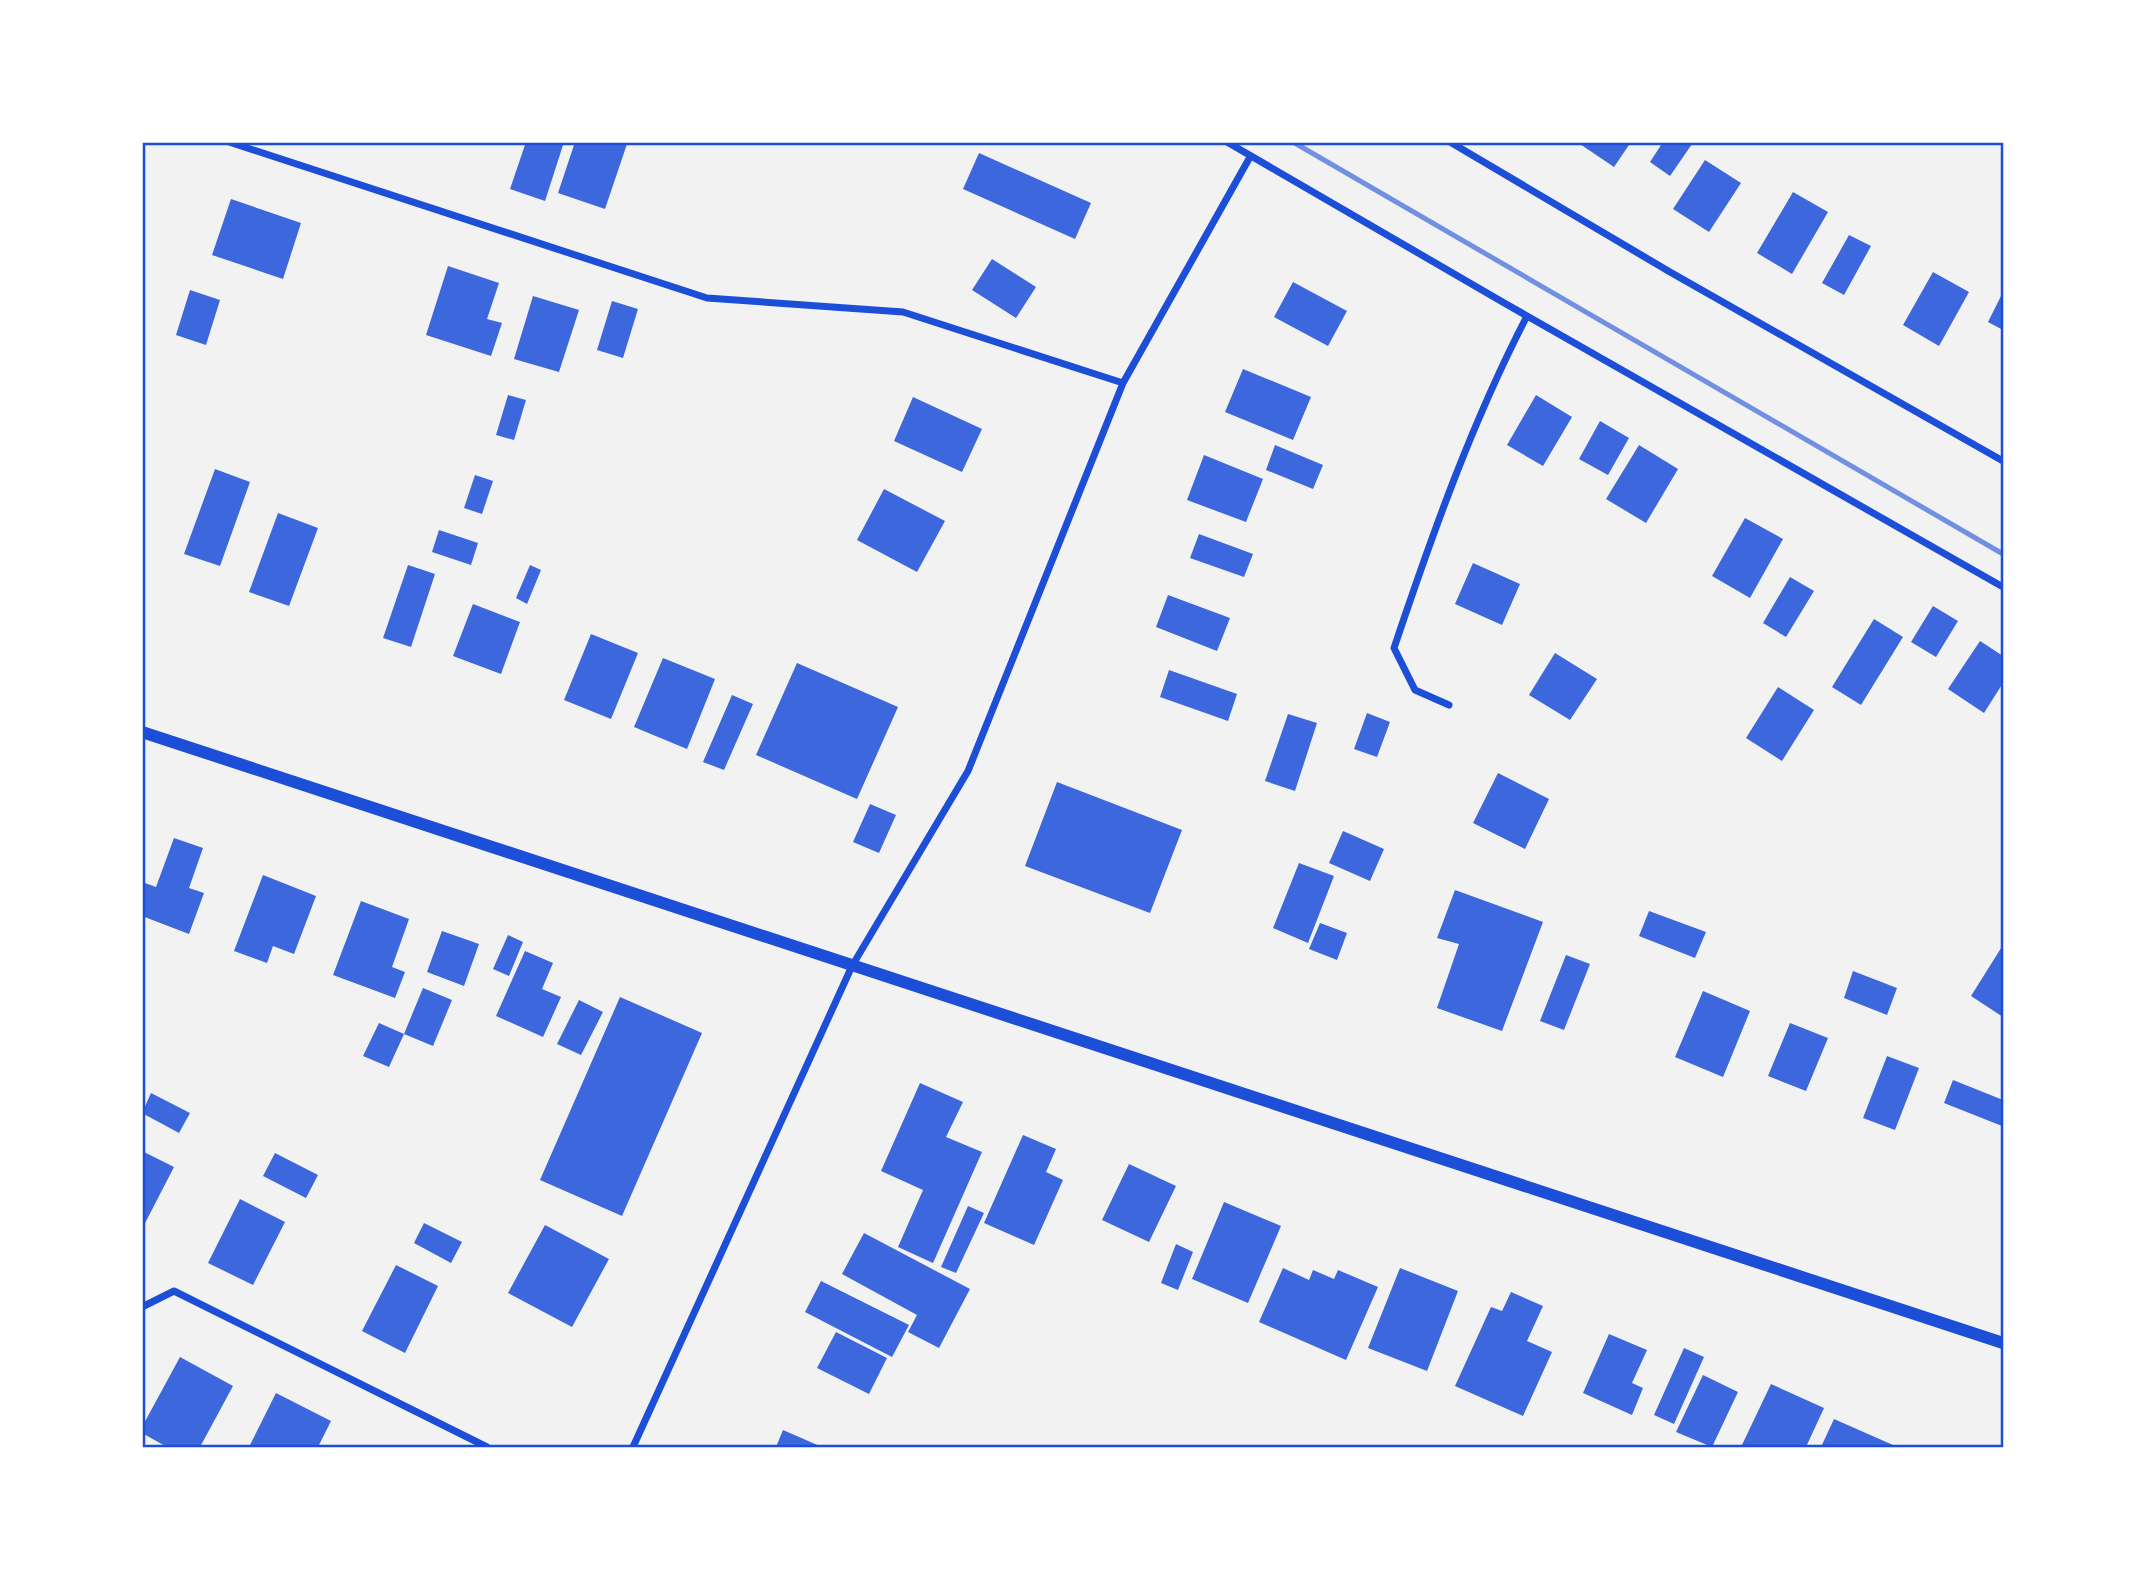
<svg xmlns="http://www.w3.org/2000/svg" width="2145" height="1589" font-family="Inter,sans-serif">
	<rect width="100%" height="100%" fill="#f2f2f2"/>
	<!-- building -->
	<path fill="#3d67dc" d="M526,142H564L545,201L510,189Z
		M575,142H621L627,144L605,209L558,193Z
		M1577,142H1631L1614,167Z
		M1663,142H1689L1692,144L1670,176L1650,162Z
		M979,153L1091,203L1075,239L963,189Z
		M1705,160L1741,183L1709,232L1673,209Z
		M1793,192L1828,212L1792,274L1757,253Z
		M231,199L301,223L283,279L212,255Z
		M1849,235L1871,246L1844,295L1822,283Z
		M992,259L1036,287L1016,318L972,290Z
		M448,266L499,283L487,319L502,323L491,356L426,335Z
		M1933,272L1969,292L1939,346L1903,325Z
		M1293,282L1347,311L1328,346L1274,317Z
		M190,290L220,300L206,345L176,335Z
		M2003,292V330L1988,322Z
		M533,296L579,310L559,372L514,359Z
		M612,301L638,309L623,358L597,350Z
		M1243,369L1311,397L1293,440L1225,412Z
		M508,395L526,400L514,440L496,435Z
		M1536,395L1572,417L1543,466L1507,445Z
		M913,397L982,429L962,472L894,441Z
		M1600,421L1629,438L1608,475L1579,459Z
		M1275,445L1323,465L1313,489L1266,470Z
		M1639,445L1678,469L1646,523L1606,499Z
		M1204,455L1263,479L1246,522L1187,500Z
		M215,469L250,482L220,566L184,554Z
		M475,475L493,481L482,514L464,508Z
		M884,489L945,521L917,572L857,540Z
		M278,513L318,528L289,606L249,592Z
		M1745,518L1783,539L1750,598L1712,576Z
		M439,530L478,543L471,565L432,552Z
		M1199,534L1253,554L1244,577L1190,558Z
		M1473,563L1520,584L1502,625L1455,604Z
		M408,565L435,574L411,647L383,638Z
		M530,565L541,570L527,604L516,598Z
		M1790,577L1814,591L1786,637L1763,623Z
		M1168,595L1230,618L1217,651L1156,627Z
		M473,604L520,622L501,674L453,656Z
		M1933,606L1958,621L1936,657L1911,642Z
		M1874,619L1903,637L1861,705L1832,687Z
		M591,634L638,653L611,719L564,700Z
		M1980,641L2003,656V683L1984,713L1948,689Z
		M1555,653L1597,679L1570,720L1529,695Z
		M663,658L715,679L687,749L634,727Z
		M797,663L898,707L857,799L756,755Z
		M1169,670L1237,694L1228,721L1160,697Z
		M1778,687L1814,710L1782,761L1746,738Z
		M732,695L753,704L724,770L703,762Z
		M1367,713L1390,722L1377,757L1354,749Z
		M1288,714L1317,723L1295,791L1265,781Z
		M1498,773L1549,799L1525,849L1473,823Z
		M1057,782L1182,830L1150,913L1025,866Z
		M870,804L896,815L879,853L853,842Z
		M1343,831L1384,849L1370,881L1329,863Z
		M174,838L203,848L189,888L204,893L189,934L142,916V893L145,883L156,887Z
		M1299,863L1334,876L1308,943L1273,928Z
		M263,875L316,896L294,954L273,946L267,963L234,951Z
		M1455,890L1543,922L1502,1031L1437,1008L1459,944L1437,938Z
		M361,901L409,919L392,967L405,972L395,998L333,975Z
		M1649,911L1706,932L1695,958L1639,936Z
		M1320,923L1347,933L1337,960L1309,949Z
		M442,931L479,944L464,986L427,972Z
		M508,935L523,942L509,976L493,969Z
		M2003,945V1017L1971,996Z
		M525,951L553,963L542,989L561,997L543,1037L496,1016Z
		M1566,955L1590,964L1564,1030L1540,1021Z
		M1853,971L1897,988L1887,1015L1844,998Z
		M423,988L452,1000L433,1046L404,1034Z
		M1703,991L1750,1011L1723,1077L1675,1057Z
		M620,997L702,1033L622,1216L540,1180Z
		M579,1000L603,1012L581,1055L557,1044Z
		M379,1023L404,1034L389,1067L363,1056Z
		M1790,1023L1828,1038L1806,1091L1768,1076Z
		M1887,1056L1919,1068L1895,1130L1863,1118Z
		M1953,1080L2003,1100L2002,1126L1944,1103Z
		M920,1083L963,1102L946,1137L982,1152L933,1263L898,1247L923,1190L881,1171Z
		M151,1093L190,1113L179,1133L142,1113Z
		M1023,1135L1056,1149L1046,1172L1063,1180L1034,1245L984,1223Z
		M142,1151L174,1167L142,1229Z
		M275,1153L318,1175L306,1198L263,1176Z
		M1129,1164L1176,1186L1149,1242L1102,1220Z
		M240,1199L285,1222L253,1285L208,1263Z
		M1224,1202L1281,1226L1248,1303L1192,1279Z
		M968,1206L984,1213L956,1273L941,1267Z
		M424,1223L462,1242L451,1263L414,1243Z
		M545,1225L609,1259L572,1327L508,1293Z
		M864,1233L970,1289L939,1348L908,1332L917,1315L842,1274Z
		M1176,1244L1193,1252L1178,1290L1161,1283Z
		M396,1265L438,1286L405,1353L362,1331Z
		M1283,1268L1309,1280L1313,1270L1334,1279L1338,1270L1378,1287L1346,1360L1259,1322Z
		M1400,1268L1458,1291L1427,1371L1368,1348Z
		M821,1281L909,1325L892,1357L805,1312Z
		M1511,1292L1543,1306L1527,1341L1552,1352L1523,1416L1455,1386L1491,1307L1502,1311Z
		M836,1332L887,1358L869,1394L817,1368Z
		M1609,1334L1647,1350L1632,1383L1643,1388L1632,1415L1583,1393Z
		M1684,1348L1704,1357L1674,1424L1654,1415Z
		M180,1357L233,1386L200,1447H167L142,1433V1427Z
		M1703,1375L1738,1392L1712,1447L1676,1432Z
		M1771,1384L1824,1408L1806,1447H1741Z
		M276,1393L331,1421L318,1447H249Z
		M1834,1419L1893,1445L1892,1447H1821Z
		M783,1430L822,1447H776Z"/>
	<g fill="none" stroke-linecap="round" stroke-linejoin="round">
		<!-- minor -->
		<path stroke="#1d4ed8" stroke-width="7" d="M229,142L707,298L903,312L1123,383
			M1227,142L1506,304L2003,587
			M1450,142L1670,272L2003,461
			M1449,705L1415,690L1394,648C1432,535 1472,422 1527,316
			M142,1307L174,1291L487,1447
			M633,1447L852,966L968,771L1123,383L1250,157"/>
		<!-- tertiary -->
		<path stroke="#1d4ed8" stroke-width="12" d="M142,732L2003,1343"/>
		<!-- rail -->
		<path stroke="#7290e2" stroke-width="5" d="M1293,142L2003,554"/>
	</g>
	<!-- border -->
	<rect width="2145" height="1589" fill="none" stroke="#ffffff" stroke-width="287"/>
	<rect x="144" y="144" width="1858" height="1302" fill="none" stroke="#1d4ed8" stroke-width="2.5"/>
</svg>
